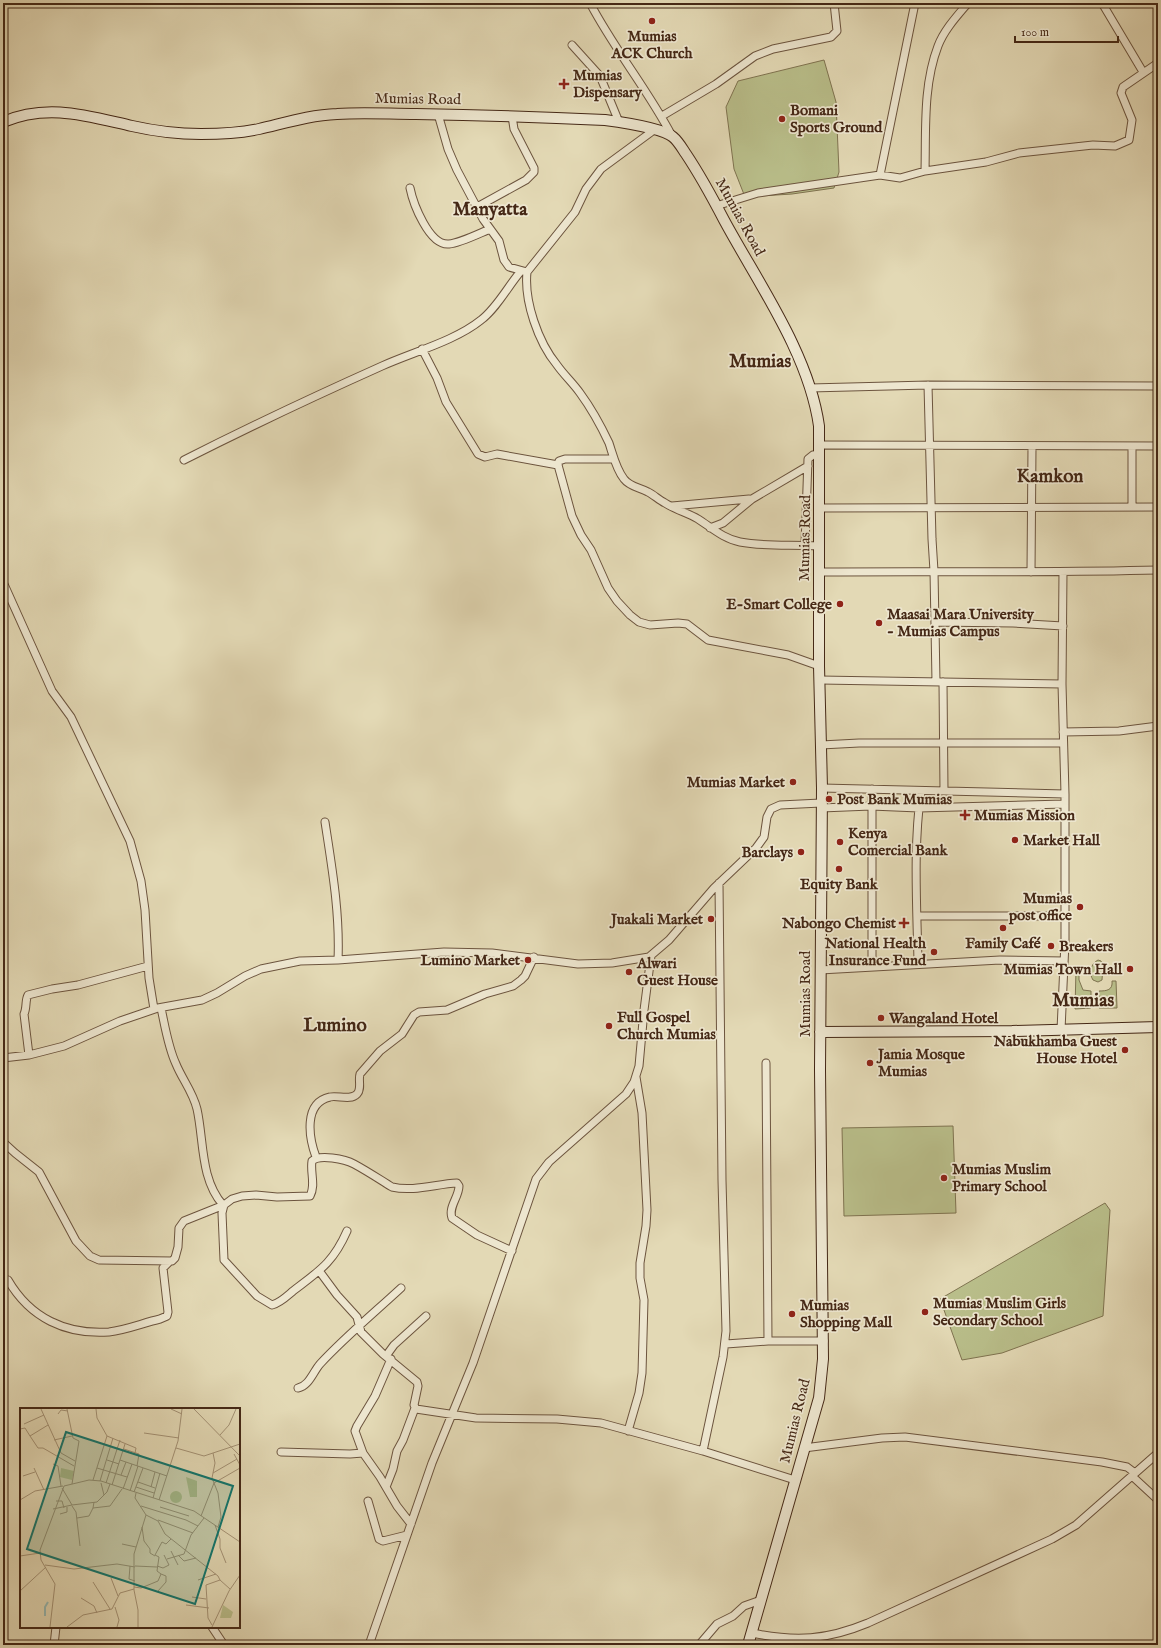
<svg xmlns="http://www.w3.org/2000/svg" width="1161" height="1648" font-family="'IM FELL English',serif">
	<rect width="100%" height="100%" fill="#e3d9b5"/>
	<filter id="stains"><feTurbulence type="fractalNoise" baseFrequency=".005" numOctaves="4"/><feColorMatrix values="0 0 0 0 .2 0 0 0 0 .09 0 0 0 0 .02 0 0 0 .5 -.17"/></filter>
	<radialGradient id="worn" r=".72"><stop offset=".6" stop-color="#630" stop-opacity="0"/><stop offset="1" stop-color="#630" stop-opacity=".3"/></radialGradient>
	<!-- grass -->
	<path fill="#b9be8a" stroke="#7f7350" d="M824,60L836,102L839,172L834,188L792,194L745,197L734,169L726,107L738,81Z
		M1098,960L1101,961L1103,966L1102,980L1098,982L1093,980C1089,974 1090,964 1098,960Z
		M1076,969H1079V980L1083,990L1091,991V1008L1075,1009Z
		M1112,981H1116L1117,1008H1099V991C1107,991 1113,990 1112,981Z
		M953,1126L956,1213L844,1216L842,1128Z
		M1105,1203L1110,1210L1103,1316L1002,1353L962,1360L940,1299Z"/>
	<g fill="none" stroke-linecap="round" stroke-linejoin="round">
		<defs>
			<path id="street" d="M590,3C614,49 648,90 672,136
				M1102,3L1143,72
				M572,45L600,76L619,122
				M438,114L448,149L457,170L483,219L499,241L504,260L509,267L527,272L575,212L586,189L601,169L654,130
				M662,116L716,84L755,56L773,49L831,37L837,31L834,3
				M925,171C926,130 923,85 938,46C944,30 957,16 968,3
				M880,175L915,3
				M410,188C413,203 429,246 449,244C460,243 478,234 490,229
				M716,206L758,193L880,175L900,178L925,171L986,162L1019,153L1093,145L1115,146L1129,140L1132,120L1121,93L1123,87L1158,63
				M477,207L526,180L534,172V168L514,129L512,116
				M527,272C524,301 538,342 557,365C564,375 573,383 580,393C591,408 601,426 609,443C613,455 616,469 624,479C630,487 639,487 648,492C654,495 659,500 665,503C676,510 688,513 698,519C712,528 724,539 740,542C766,547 793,544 819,546
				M422,349L437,378L446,402L478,454L485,457L497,454L558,465
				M928,385L932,539L934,571L936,682
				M810,388L928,385L1158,386
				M820,445L1158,446
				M1132,447V506
				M614,459H565L559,461L558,465L572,516L581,535L591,550L608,588L617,601L630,615L639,622L650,625L678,623L687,624L708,640L788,655L819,666
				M184,460C249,427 315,396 382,366C413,352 455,341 481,320C497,308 508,286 521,271
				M672,506L749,499
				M820,508L1158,507
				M710,528L723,523L752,499L808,466
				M805,545L808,459L813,455L820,454
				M820,572C932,571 1045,573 1158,570
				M1031,572L1032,447
				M3,582L52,691L71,717L130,841L141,881L145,910L149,978L154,1009
				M935,622L1013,623L1063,626
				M820,680L1062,684
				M943,682L944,791
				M1063,732L1119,731L1158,726
				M821,745L859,743H1063
				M822,788L1065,794
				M872,789V967
				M821,808L871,806L919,808L1065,804
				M325,822C332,868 340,913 338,960
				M917,916H1065
				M918,963C917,906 913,848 921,791
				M820,970L1000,960L1064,961
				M161,1008C165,1026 168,1047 176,1064C182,1079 193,1092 197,1109C204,1140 200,1179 223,1205
				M1061,1030L1065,942V794L1062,684L1063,572
				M29,1055L24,1014C27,1008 25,1000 28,995L52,989L78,985L148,966
				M3,1058L29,1055L64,1046L120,1021L158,1008L202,1000L217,993L245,976L261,969L300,961L338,960L444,952L492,953L578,964L612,963L649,957L669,940L714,888L756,848L764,837L767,817L771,809L780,805L821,803
				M766,1063L768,1341
				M3,1142L15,1153L39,1172L76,1241L90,1256L99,1260L172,1261L175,1258L178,1247L179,1228L184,1221L224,1205L232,1199L242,1196L256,1195L277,1197L310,1196C316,1185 310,1173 312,1161C319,1154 345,1159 354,1164C367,1171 379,1179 392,1187C413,1192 436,1184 457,1183L459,1186C459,1197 448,1207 452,1218L477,1235L512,1251
				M316,1157C309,1138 303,1103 330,1097C338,1095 350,1101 357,1094C362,1089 358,1080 360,1074L380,1051L402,1034L414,1015L419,1012L447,1010L485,994L513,986L521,980L525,976L534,957
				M224,1205L222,1213L224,1260L257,1296L272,1305C280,1303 286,1297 293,1291C319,1271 333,1263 347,1231
				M320,1272L337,1295L357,1317L361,1332L383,1354L417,1382L418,1386L414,1405L416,1409L476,1418L557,1419L601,1423L703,1451L795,1480
				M8,1280C30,1318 66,1335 109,1332C126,1330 143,1323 160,1319L167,1316L168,1312L163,1268L169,1262
				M726,1344L768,1341H824
				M386,1356L394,1345L426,1316
				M391,1359L375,1396L357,1426L355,1431L363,1453L380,1477L397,1506L411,1524
				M298,1388C309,1386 313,1372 320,1364C345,1337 374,1313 401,1288
				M628,1431L639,1393L642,1373L644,1300L640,1278V1263L646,1226L647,1210L642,1113L636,1077
				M804,1448L882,1438L905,1437L1102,1462L1127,1467L1135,1473
				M703,1451L723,1357L726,1331L722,1180L719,883
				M281,1452L350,1454L363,1453
				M1132,1476L1158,1500
				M386,1487L393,1469L397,1451L403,1440L415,1408
				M368,1501L379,1539L383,1541L407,1535
				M212,1627L224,1645
				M752,1633C796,1642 827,1640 868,1623L1052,1539L1076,1525L1158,1453
				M54,1645L56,1627
				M369,1645L432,1463L473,1363L536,1179L549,1162L626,1094L634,1082L639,1066L644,1010L651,956
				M699,1645L717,1624L733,1616L744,1606L761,1600"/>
			<path id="secondary" d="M3,122C48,103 87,116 132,126C154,131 178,134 201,134C221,134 240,133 259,129C285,123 310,115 337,114C363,112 390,114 416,114C479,115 542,117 605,120C620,122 662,128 673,137C678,141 682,148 686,154C700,175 712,197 724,220C758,283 809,354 819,426V666L822,788L820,1070L823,1359L819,1398L748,1645
				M820,1032L1012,1031L1158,1027"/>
		</defs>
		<!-- street casing -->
		<use href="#street" stroke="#6c543e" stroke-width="9"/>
		<!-- secondary casing -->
		<use href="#secondary" stroke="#452816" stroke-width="12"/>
		<!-- street -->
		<use href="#street" stroke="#ede6cf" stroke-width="7"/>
		<!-- secondary -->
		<use href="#secondary" stroke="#ede6cf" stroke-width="10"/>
	</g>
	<!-- markers -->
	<g fill="#8f2418" stroke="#ede6cf" stroke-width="1.5">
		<circle cx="652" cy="21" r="4"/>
		<path d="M562 78h4v4h4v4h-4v4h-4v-4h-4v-4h4z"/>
		<circle cx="782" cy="119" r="4"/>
		<circle cx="840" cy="604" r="4"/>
		<circle cx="879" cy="623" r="4"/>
		<circle cx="793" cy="782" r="4"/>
		<circle cx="829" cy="799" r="4"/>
		<path d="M963 809h4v4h4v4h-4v4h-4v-4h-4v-4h4z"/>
		<circle cx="1015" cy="840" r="4"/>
		<circle cx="840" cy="842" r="4"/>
		<circle cx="801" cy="852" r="4"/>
		<circle cx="839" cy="869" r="4"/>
		<circle cx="1080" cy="907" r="4"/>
		<circle cx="711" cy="919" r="4"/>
		<path d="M902 917h4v4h4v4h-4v4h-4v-4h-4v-4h4z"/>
		<circle cx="1003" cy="928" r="4"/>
		<circle cx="1051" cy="946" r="4"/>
		<circle cx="934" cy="952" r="4"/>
		<circle cx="528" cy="960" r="4"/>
		<circle cx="1130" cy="969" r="4"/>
		<circle cx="629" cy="972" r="4"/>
		<circle cx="881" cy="1018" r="4"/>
		<circle cx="609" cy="1026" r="4"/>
		<circle cx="1125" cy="1050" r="4"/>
		<circle cx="870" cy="1063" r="4"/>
		<circle cx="944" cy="1178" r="4"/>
		<circle cx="925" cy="1312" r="4"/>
		<circle cx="792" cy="1314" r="4"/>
	</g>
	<g text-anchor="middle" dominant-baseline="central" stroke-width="3.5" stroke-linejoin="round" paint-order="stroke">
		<!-- poi labels -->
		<g font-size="15" font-weight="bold" fill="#452816" stroke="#ede6cf" text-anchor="start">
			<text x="652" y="36" text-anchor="middle">Mumias<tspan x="652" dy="17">ACK Church</tspan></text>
			<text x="573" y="75">Mumias<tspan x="573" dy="17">Dispensary</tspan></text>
			<text x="790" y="110">Bomani<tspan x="790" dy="17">Sports Ground</tspan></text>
			<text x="832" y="604" text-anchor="end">E-Smart College</text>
			<text x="887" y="614">Maasai Mara University<tspan x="887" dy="17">- Mumias Campus</tspan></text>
			<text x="785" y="782" text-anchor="end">Mumias Market</text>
			<text x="837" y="799">Post Bank Mumias</text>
			<text x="974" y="815">Mumias Mission</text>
			<text x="848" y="833">Kenya<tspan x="848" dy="17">Comercial Bank</tspan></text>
			<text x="1023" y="840">Market Hall</text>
			<text x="793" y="852" text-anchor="end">Barclays</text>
			<text x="839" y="884" text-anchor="middle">Equity Bank</text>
			<text x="1072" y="898" text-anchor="end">Mumias<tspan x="1072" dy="17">post office</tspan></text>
			<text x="703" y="919" text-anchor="end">Juakali Market</text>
			<text x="896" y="923" text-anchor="end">Nabongo Chemist</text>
			<text x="926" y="943" text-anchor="end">National Health<tspan x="926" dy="17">Insurance Fund</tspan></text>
			<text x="1003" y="943" text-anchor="middle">Family Café</text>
			<text x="1059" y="946">Breakers</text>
			<text x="520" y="960" text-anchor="end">Lumino Market</text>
			<text x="637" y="963">Alwari<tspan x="637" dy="17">Guest House</tspan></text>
			<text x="1122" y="969" text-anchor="end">Mumias Town Hall</text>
			<text x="617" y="1017">Full Gospel<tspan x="617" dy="17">Church Mumias</tspan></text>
			<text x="889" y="1018">Wangaland Hotel</text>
			<text x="1117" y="1041" text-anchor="end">Nabukhamba Guest<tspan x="1117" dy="17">House Hotel</tspan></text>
			<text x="878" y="1054">Jamia Mosque<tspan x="878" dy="17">Mumias</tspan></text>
			<text x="952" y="1169">Mumias Muslim<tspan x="952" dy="17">Primary School</tspan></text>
			<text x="933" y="1303">Mumias Muslim Girls<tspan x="933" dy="17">Secondary School</tspan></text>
			<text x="800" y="1305">Mumias<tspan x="800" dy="17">Shopping Mall</tspan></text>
		</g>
		<!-- street labels -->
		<g font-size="15" fill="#452816" stroke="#ede6cf">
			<text transform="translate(418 99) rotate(1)">Mumias Road</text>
			<text transform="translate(740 217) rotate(61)">Mumias Road</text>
			<text transform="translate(805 538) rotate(-89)">Mumias Road</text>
			<text transform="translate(805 994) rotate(-90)">Mumias Road</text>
			<text transform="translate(795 1421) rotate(-76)">Mumias Road</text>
		</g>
		<!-- district labels -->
		<g font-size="19" font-weight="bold" fill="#452816" stroke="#ede6cf">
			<text x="490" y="210">Manyatta</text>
			<text x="760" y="362">Mumias</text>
			<text x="1050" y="477">Kamkon</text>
			<text x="1083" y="1001">Mumias</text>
			<text x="335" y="1026">Lumino</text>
		</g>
	</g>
	<!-- overview -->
	<g transform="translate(20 1408)">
		<rect width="220" height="220" fill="#e3d9b5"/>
		<path d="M41,60L54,63L52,72L40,69ZM166,69L177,73V89H170ZM150 89a6 6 0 1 1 12 0a6 6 0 1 1-12 0ZM203,197L213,204L211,210H200Z" fill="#b9be8a"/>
		<path fill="none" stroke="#96b9b3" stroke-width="2" d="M25,208V199L28,194"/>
		<path fill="none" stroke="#a49275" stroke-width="1" d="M21,1L41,45L55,53M47,1L53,30L59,33L52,76M151,1L162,6M174,1L220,48M38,6L41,2L48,3M4,16L24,7M28,17L10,28L18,40H23L54,58M0,21L5,20L10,28M124,25L159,30M200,27L209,17L216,1M87,28L116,40L115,45M34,32L52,28M156,40L184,48L220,36M104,41L119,46L117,58M193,45L195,55L192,70L198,85L201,109L198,119M214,46L220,57M87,52L99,56M100,52L147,68M33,56L38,58L41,78M14,60L24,82M77,60L107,69M193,65L217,51M101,67L106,54M3,68L15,64M73,72L87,28L77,10L76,1M80,73L93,30M118,74L135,80M81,75L84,87M86,75L100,32M194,75L220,60M92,77L105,36M116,79L134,85M131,79L135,64M103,81L112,56M110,83L118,58M114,84L123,60M116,85L115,90L126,107L114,146V182L118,202V219M133,90L140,65M0,92L15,83L43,78M139,92L158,33L162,1M36,93H42L44,100M74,94L73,100L90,98L102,81M52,97L77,94L87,84L90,76M52,98L56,104L60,138M121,98L166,112L178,118M140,99L169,108M33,101L52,97L42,80M40,106L47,104V99M126,107L138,113L145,126L198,168L200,172L210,181M181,108L194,75M57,110L69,108L73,100M138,112L173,125M195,117L200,131V140L206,155M122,119L124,133L130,141V145L135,148M102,136L116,139M151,143L158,157M158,147L164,153L176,150M0,148L20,145M147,151L164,146L171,127L184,110M25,157L54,161L97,156L115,159M110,158L109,171L115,173M115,158L137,159M137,158L143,160L149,157L144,147M91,170L98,188M178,172L196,166M73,174L90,201M114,179L121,180L138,173L141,166L137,163L139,149L135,147L142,134L146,136L151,131M0,183L26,159M138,183L146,174V168L141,166M172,189L186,191M61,190L74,198L77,205M166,197L189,200M95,199L99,212L97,219M192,217L188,210L186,177L200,172M30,219L35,176L21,152L20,142L44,78L69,72L81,73L174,103L220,134M47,219L63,207L92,201L100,185L114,181M192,219L209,183L220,167"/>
		<path fill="#0f766e" fill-opacity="0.15" stroke="#0f766e" stroke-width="2" d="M46,24L213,78L175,196L7,141Z"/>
		<rect width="220" height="220" fill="none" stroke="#452816" stroke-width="2"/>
	</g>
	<!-- margin -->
	<rect width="1161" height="1648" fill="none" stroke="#e3d9b5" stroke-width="16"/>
	<rect x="4" y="4" width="1153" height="1640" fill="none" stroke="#452816" stroke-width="2"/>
	<rect x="8" y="8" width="1145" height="1632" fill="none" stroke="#452816"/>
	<!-- scale -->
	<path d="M1015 36v6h103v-6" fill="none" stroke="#452816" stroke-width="2"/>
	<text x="1021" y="36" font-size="12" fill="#452816" stroke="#ede6cf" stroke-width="3" paint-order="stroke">100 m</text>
	<rect width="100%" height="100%" filter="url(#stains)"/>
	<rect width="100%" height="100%" fill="url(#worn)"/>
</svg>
